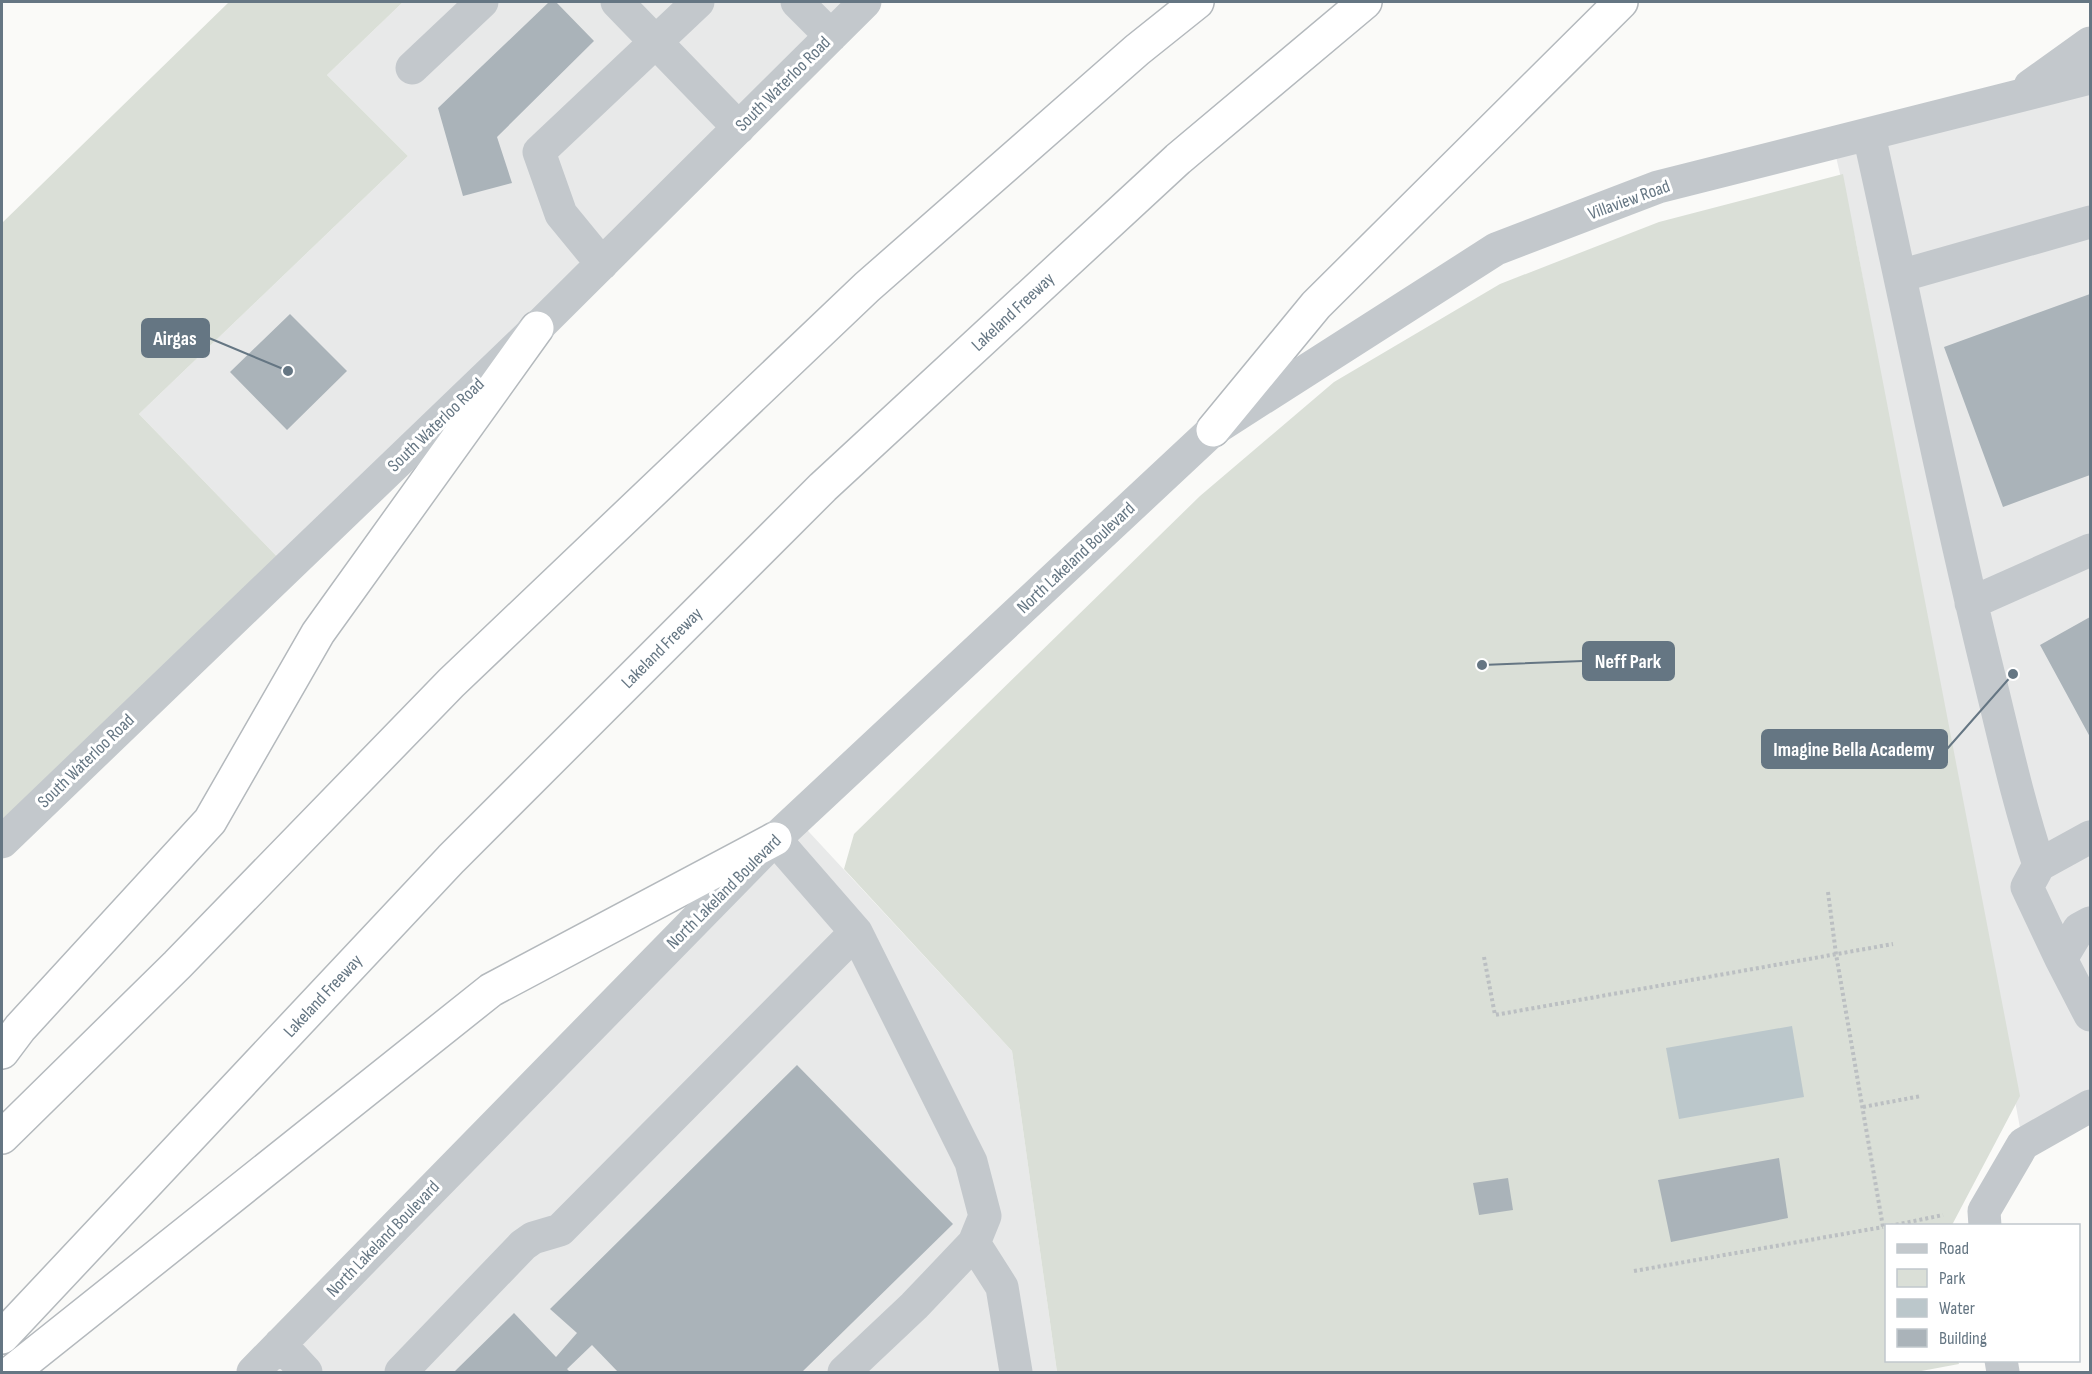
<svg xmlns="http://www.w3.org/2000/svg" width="2092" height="1374" font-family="'Sofia Sans Condensed',sans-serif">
	<rect width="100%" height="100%" fill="#fafaf8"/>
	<!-- built -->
	<path fill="#e8e9e9" d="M403,2H865L288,568L139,414L408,156L327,75Z
		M2090,78V1106L2023,1144L1856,242L1833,144Z
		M797,819L1012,1051L1057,1372H253Z"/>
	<!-- green -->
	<path fill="#dadfd7" d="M229,2H403L327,75L408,156L139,414L288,568L2,842V223Z
		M1843,174L2020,1096L1952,1225L1886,1226V1360L1958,1361L1959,1364L1916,1372H1057L1012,1051L844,869L854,834L1200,496L1334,382L1500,284L1659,222Z"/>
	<!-- water -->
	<path fill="#bbc7cb" d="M1792,1026L1804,1097L1679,1119L1666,1048Z"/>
	<!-- building -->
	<path fill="#aab3b9" d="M549,2H556L594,41L497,137L512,183L463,196L438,108Z
		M2090,294V475L2003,507L1944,347Z
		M290,314L347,371L287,430L230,372Z
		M2090,617V737L2040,645Z
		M797,1065L953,1224L802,1372H618L592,1345L567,1369L570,1372H454L514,1313L556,1357L577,1333L550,1309Z
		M1779,1158L1788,1218L1671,1242L1658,1180Z
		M1508,1178L1513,1210L1479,1215L1473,1183Z"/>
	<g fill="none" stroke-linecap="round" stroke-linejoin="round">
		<defs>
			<path id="highway" d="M1213,430L1316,305L1621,2
				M2,1052L20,1028L210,821L318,633L537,328
				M2,1137L177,965L451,683L867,287L1137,50L1197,2
				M2,1337L451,859L823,487L1178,159L1365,2
				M12,1372L491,990L775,839"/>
		</defs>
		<!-- highway casing -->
		<use href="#highway" stroke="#b4b9bd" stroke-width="36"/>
		<!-- path -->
		<path stroke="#bbbfc2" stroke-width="4" stroke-dasharray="3 3" stroke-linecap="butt" d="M1828,892L1836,954L1883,1227L1886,1226
			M1484,957L1495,1015L1893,944
			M1863,1107L1921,1096
			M1890,1226L1943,1215
			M1634,1271L1883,1227"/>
		<!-- minor -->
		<path stroke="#c3c8cc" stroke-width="33" d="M617,2L739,128
			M797,2L831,36
			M412,68L482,2
			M2030,86L2090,43
			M1869,135C1909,314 1944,494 1988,672C2004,737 2018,802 2039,865
			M602,264L561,214L539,152L698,2
			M1900,276L2090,222
			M1971,603L2090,550
			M775,839L856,932L971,1162L985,1216L974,1243L914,1306L844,1372
			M2,842L537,328L865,2
			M2090,923L2079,929L2061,959L2090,1015
			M2061,959L2027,887L2039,865L2090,837
			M1985,1226L1984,1211L2023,1144L2090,1106
			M974,1243L1002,1287L1016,1372
			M280,1344L306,1372
			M2001,1360L2003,1372
			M253,1372L775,839L1213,430L1496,249L1658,187L2090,78
			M401,1372L523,1245L533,1238L560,1230L856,932"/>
		<!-- highway -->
		<use href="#highway" stroke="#fff" stroke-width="33"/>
	</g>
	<g text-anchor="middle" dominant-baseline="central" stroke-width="6" stroke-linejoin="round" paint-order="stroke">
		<!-- street labels -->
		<g font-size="18" fill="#657683" stroke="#fff">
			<text transform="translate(783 84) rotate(-45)">South Waterloo Road</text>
			<text transform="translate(1629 200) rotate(-20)">Villaview Road</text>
			<text transform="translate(1013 312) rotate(-43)">Lakeland Freeway</text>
			<text transform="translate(436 425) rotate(-44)">South Waterloo Road</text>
			<text transform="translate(1076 558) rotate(-43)">North Lakeland Boulevard</text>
			<text transform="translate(662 648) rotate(-45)">Lakeland Freeway</text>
			<text transform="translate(86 761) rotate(-44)">South Waterloo Road</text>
			<text transform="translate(724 892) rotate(-45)">North Lakeland Boulevard</text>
			<text transform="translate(323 996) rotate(-47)">Lakeland Freeway</text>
			<text transform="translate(383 1239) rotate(-46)">North Lakeland Boulevard</text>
		</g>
	</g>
	<!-- callouts -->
	<path fill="none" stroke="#657683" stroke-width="2" d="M288 371L209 338M1482 665L1583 661M2013 674L1947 749"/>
	<g fill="#657683" stroke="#fff" stroke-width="2">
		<circle cx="288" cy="371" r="6"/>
		<circle cx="1482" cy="665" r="6"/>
		<circle cx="2013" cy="674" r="6"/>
	</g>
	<g fill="#657683" stroke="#657683" stroke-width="2">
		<rect x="142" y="319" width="67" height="38" rx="6"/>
		<rect x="1583" y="642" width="91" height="38" rx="6"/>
		<rect x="1762" y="730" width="185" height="38" rx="6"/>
	</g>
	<g font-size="20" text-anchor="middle" font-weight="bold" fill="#fff">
		<text x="175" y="345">Airgas</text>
		<text x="1628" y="668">Neff Park</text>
		<text x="1854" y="756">Imagine Bella Academy</text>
	</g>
	<!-- border -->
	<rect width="2092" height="1374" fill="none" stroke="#657683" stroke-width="6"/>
	<!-- legend -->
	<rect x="1885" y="1224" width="195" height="138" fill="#ffffff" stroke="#c1c8cd" stroke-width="1.5"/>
	<rect x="1897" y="1244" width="30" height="9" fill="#c3c8cc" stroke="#c1c8cd" stroke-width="1.5"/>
	<text x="1939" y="1254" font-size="18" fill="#657683">Road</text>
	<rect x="1897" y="1269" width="30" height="18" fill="#dadfd7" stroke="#c1c8cd" stroke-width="1.5"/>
	<text x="1939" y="1284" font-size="18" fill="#657683">Park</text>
	<rect x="1897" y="1299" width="30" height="18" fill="#bbc7cb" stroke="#c1c8cd" stroke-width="1.5"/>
	<text x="1939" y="1314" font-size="18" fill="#657683">Water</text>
	<rect x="1897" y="1329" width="30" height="18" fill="#aab3b9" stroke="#c1c8cd" stroke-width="1.5"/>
	<text x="1939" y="1344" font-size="18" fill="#657683">Building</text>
</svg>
